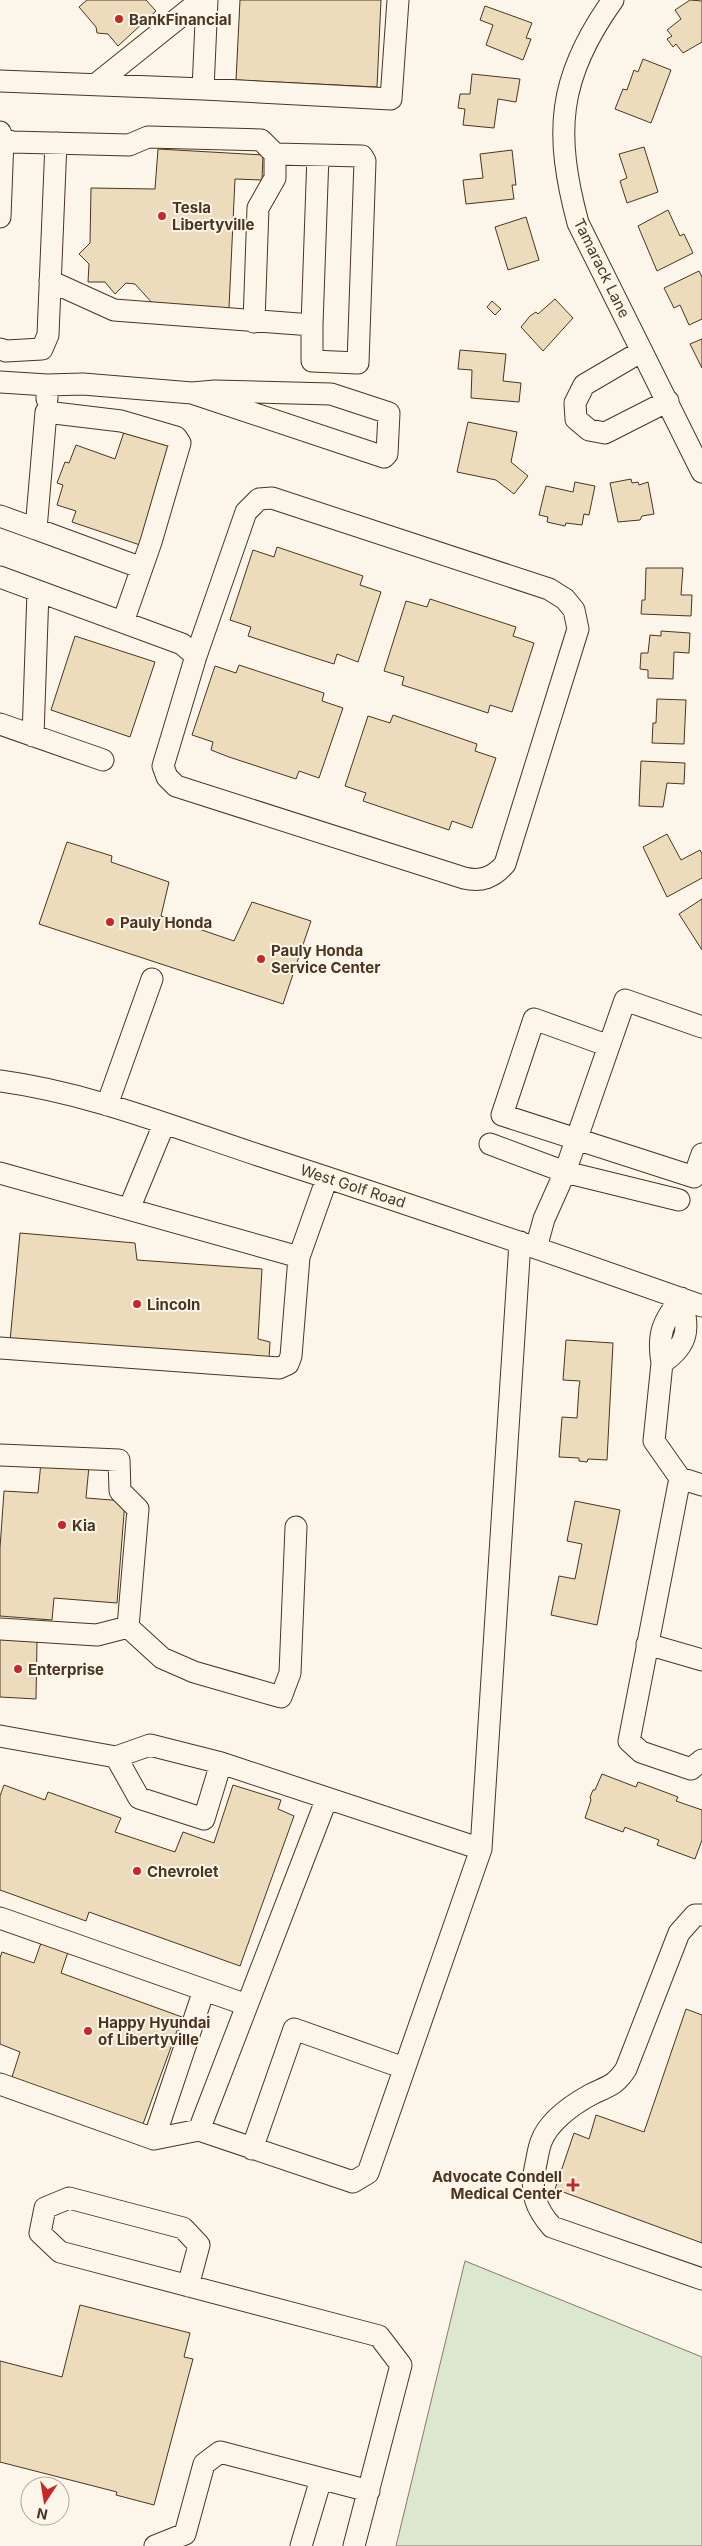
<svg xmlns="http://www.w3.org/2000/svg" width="702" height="2546" font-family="Inter,sans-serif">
	<rect width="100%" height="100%" fill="#fbf6e9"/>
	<!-- green -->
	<path fill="#dce7d0" stroke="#887966" d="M465,2261L702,2357V2546H396Z"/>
	<!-- building -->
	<path fill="#ecdcbc" stroke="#4a3520" d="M87,0H146L156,11L118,46L108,34L97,33L96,27L79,7Z
		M240,0H381L377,87L236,80Z
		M690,0L702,1V42L683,53L676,44L673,47L667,39L672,36L667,30L681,19L675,10Z
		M485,6L532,23L526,38L531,39L523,60L486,45L493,25L480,20Z
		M643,59L671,70L651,123L615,109L623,89L627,90L634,70L638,72Z
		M472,74L520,79L516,102L498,99L494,128L463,125L465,109L458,108L460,94H470Z
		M644,147L658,192L627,203L620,181L627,178L619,154Z
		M158,149L263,155L262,180L235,179L229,308L154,305L135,284L126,283L115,294L105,282H88L89,264L79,254L90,243L91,188L155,189Z
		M512,150L516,185H512L514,199L466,204L463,180L483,178L480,154Z
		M668,210L680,236L684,234L693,253L657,271L638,226Z
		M526,217L539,260L508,270L495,227Z
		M699,271L702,277V319L689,325L680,305L674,308L664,288Z
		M555,299L573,318L543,351L521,327L530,316L536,312L538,314Z
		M492,301L501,309L495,315L487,307Z
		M702,339V368L690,344Z
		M460,350L506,354L503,381L521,383L519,402L471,398L472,370L458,369Z
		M468,422L517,432L511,462L528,476L514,494L496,480L457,472Z
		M126,426L174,443L140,545L72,522L76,511L57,505L63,485L57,483L65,462L69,463L76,445L115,459Z
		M631,479L632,483L638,482L639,485L648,482L654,514L642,516L640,520L618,522L610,483Z
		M575,482L595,486L589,515L584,514L582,525L566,523L565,526L547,522L548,517L539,515L546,486L573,492Z
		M277,547L363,576L360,585L381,592L358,662L337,654L334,664L315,658L248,636L251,627L230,620L253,550L274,557Z
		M646,568H683L681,595H692L691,616L641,614L642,600H645Z
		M430,599L516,627L513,636L534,643L512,712L490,705L488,713L418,690L402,685L404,677L384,671L406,601L427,607Z
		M661,631L690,633L689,653L674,652L673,679L648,678V670L640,669L641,653H648L650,635L661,636Z
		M75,636L155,662L130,737L51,710Z
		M239,665L324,693L322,701L343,708L319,778L299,771L296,779L229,757L211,750L213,742L192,735L215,666L236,673Z
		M657,699L686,700L684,744L652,743L653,723H656Z
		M393,715L477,744L475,751L496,758L472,828L452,821L449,830L363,801L366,793L345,786L368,716L390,723Z
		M641,761L685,763L684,784L667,783L663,807L639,806Z
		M667,834L681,860L700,850L702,854V878L667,897L643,847Z
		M67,842L112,856L111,862L169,882L161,916L234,941L252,902L311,921L283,1004L39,924Z
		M702,899V950L679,914Z
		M20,1233L135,1243L137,1260L262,1269L258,1339L270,1342L269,1359L10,1341Z
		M566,1340L613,1343L607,1460L588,1459L587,1462L579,1461V1458L559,1457L562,1417L577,1418L579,1387L580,1381L563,1380Z
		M41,1462L89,1466L86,1498L125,1501L117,1603L54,1598L52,1620L0,1616V1548L4,1491L38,1493Z
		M575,1501L620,1510L597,1625L551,1615L559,1576L575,1579L582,1544L567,1541Z
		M0,1638L37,1641L36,1699L0,1697Z
		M602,1774L636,1787L638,1782L649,1786L678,1797L676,1801L702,1810V1840L695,1859L657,1845L659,1840L627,1828L625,1827L623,1832L585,1818L591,1800L590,1797L593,1790H595Z
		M4,1785L45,1800L48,1792L121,1818L115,1832L175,1852L183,1832L214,1843L233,1785L281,1800L278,1809L294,1816L240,1966L89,1912L86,1921L0,1890V1796Z
		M41,1943L68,1952L61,1973L182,2017L143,2124L12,2077L20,2052L0,2044V1958L2,1952L34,1963Z
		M686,2009L702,2015V2243L555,2189L574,2133L589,2139L596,2115L644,2132Z
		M80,2305L190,2333L184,2357L193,2359L154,2505L116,2495L117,2492L0,2462V2361L62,2377Z"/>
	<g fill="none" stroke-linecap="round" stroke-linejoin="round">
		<defs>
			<path id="minor" d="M613,0C557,78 554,133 578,223L702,472
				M0,81L203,89L391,99L398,0
				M95,85L201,0
				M203,89L207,0
				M0,132L3,139L0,217
				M3,139L12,142L129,145L148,137L261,140L275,154L362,156L365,161L358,363L312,361V325
				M50,281L114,310L312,325L318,155
				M254,322L258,208L275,178V154
				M0,349L6,351L42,349L48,335L56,143
				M642,351L584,385L575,403L576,419L589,430L605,433L668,401
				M0,382L47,385V399
				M47,385L83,384L192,393L384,457L387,454L389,413L331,394L215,391L192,393
				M272,498L549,589L565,599L574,610L578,629L505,864C493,878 481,882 464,878L176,786L167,777L163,766L196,656L246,512L259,499Z
				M0,516L36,529L46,412L121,421L176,437L180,443L151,542L123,622
				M36,529L142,568
				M0,577L182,644L196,656
				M0,724L103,760
				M33,736L38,591
				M609,1046L534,1019L502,1115L694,1177L702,1154
				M0,1081C89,1093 173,1127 258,1155C406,1203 555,1254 702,1306
				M107,1105L152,979
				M490,1144L565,1172L625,1000L702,1027
				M0,1173L299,1257
				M129,1209L164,1124
				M536,1248L544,1219L565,1172L679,1200
				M681,1298C689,1328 690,1344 662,1363C657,1334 663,1321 681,1298Z
				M0,1348L279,1368L288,1364L291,1356L299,1257L327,1178
				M662,1363L654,1441L680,1478L629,1741L641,1752L691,1769L702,1760
				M0,1455L119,1460L120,1491L138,1509L128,1627L162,1658L194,1672L281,1697L290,1673L296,1527
				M680,1478L702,1485
				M0,1629L97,1635L128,1627
				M647,1644L702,1660
				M0,1736L116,1757L139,1798L204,1819L221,1763
				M116,1757L150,1745L221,1763L481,1849
				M702,1915H695L679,1933L626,2069C615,2086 608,2086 590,2095C572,2105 548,2122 541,2142C538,2150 537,2160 535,2168C530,2193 536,2209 552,2227L702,2279
				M0,1918L247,2005
				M0,2084L154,2139L199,2130L327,1798
				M199,2130L353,2182L368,2173L481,1849L520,1242
				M154,2139L204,1990
				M252,2149L294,2029L404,2068
				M188,2286L199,2245L183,2228L69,2198L45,2208L40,2233L60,2252L379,2336L401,2365L354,2546
				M155,2546L185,2534L204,2464L220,2452L369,2491
				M301,2546L321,2479"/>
		</defs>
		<!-- minor casing -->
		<use href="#minor" stroke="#4a3520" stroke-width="23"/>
		<!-- minor -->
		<use href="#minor" stroke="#fbf6e9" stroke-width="21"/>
	</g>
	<!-- markers -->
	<g fill="#c62828" stroke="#fbf6e9" stroke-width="2">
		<circle cx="119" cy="19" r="5"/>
		<circle cx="162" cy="216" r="5"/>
		<circle cx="110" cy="922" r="5"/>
		<circle cx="261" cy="959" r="5"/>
		<circle cx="137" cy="1304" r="5"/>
		<circle cx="62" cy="1525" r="5"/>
		<circle cx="18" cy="1669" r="5"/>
		<circle cx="137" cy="1871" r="5"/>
		<circle cx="88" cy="2031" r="5"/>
		<path d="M570.5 2177.5h5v5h5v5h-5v5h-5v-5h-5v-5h5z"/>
	</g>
	<g text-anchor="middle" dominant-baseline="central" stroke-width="4" stroke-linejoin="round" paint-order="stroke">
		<!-- poi labels -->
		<g font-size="15" font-weight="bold" fill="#4a3520" stroke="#fbf6e9" text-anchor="start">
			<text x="129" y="19">BankFinancial</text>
			<text x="172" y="207">Tesla<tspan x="172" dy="17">Libertyville</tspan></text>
			<text x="120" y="922">Pauly Honda</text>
			<text x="271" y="950">Pauly Honda<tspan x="271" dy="17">Service Center</tspan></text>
			<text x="147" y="1304">Lincoln</text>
			<text x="72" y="1525">Kia</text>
			<text x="28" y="1669">Enterprise</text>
			<text x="147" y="1871">Chevrolet</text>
			<text x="98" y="2022">Happy Hyundai<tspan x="98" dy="17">of Libertyville</tspan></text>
			<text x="562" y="2176" text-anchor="end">Advocate Condell<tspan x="562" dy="17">Medical Center</tspan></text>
		</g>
		<!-- street labels -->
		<g font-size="15" fill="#4a3520" stroke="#fbf6e9">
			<text transform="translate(602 268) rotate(64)">Tamarack Lane</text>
			<text transform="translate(353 1186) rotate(18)">West Golf Road</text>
		</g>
	</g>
	<!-- north arrow -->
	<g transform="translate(45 2501) rotate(192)"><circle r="24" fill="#fbf6e9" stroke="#b4a999"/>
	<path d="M0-4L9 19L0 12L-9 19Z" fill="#c62828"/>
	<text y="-8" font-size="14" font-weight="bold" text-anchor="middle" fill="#4a3520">N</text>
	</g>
</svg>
